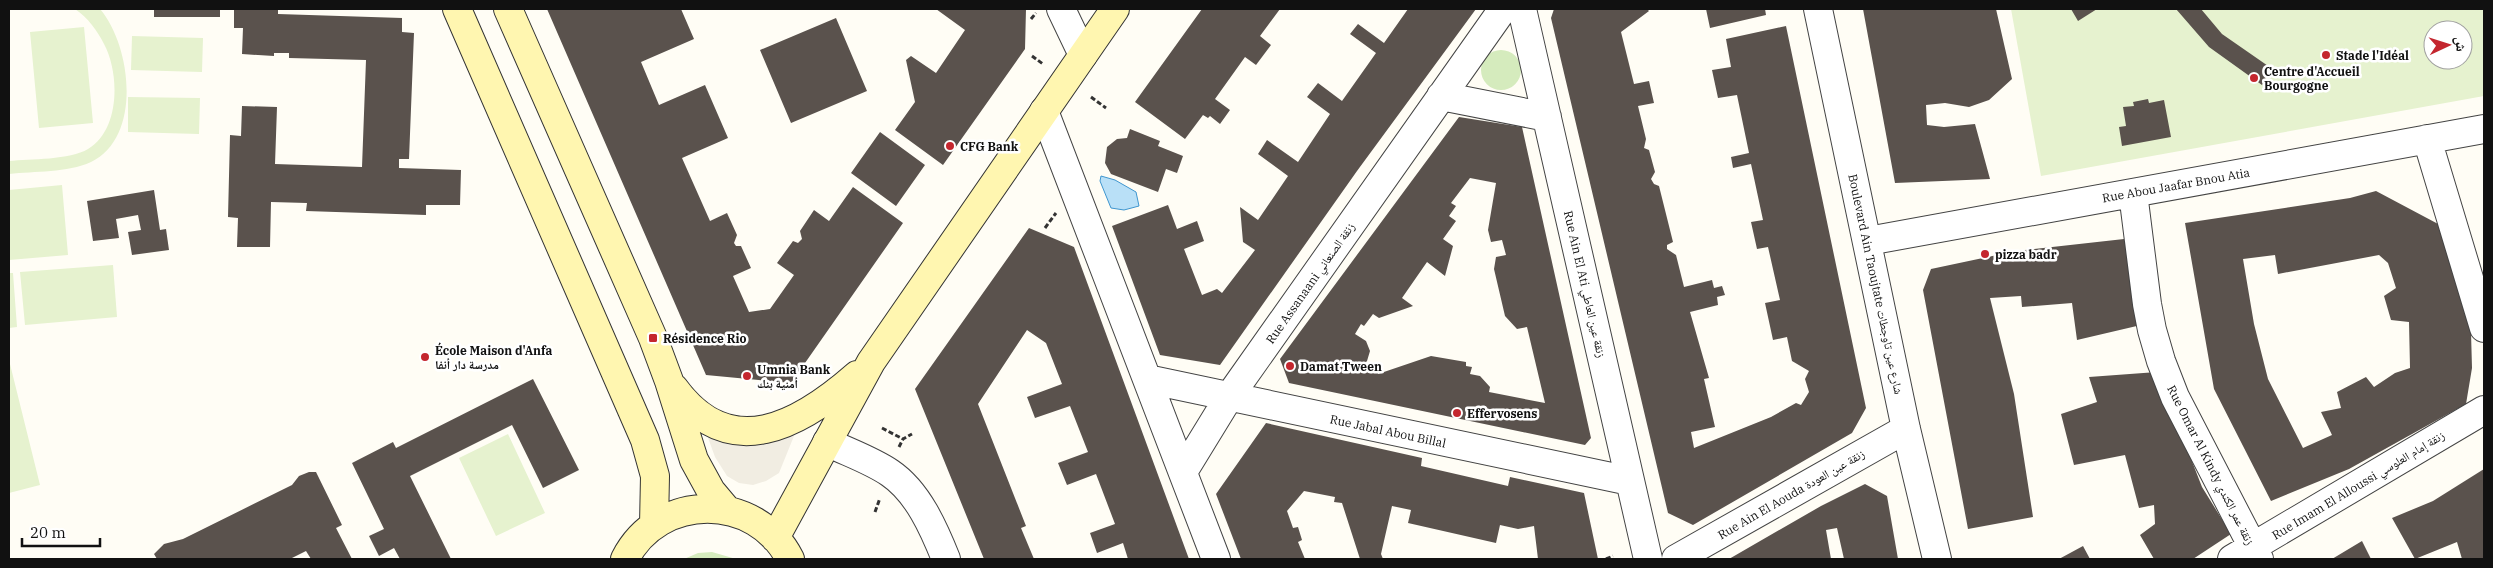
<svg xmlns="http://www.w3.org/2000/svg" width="2493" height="568" font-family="'IBM Plex Serif','Noto Naskh Arabic',serif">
	<rect width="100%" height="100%" fill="#fffdf5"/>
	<!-- green -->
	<path fill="#d5ebbd" d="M1481 70a20 20 0 1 1 40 0a20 20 0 1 1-40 0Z
		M712,552L736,559H684L698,553Z"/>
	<!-- pitch -->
	<path fill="#e6f2cf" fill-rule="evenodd" d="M75,9H100C131,45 143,137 91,162C67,173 35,171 9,174V161C30,159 70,160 88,149C120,130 120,74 104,44C97,30 88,18 75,9Z
		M2011,9H2484V96L2041,176ZM2433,30H2463V60H2433Z
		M84,27L93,123L39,128L30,32Z
		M132,36L203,38L202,72L131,70Z
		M128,97L200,98L199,134L128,132Z
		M62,185L68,255L9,260V190Z
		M113,265L117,317L25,325L20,272Z
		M9,273H13L17,327L9,328Z
		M9,360L40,485L9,493Z
		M508,434L545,513L496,536L459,458Z"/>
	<!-- plaza -->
	<path fill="#f1ede2" d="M796,431L779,473L766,481L753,485L739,483L727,476L715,457L707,435Z"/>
	<!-- water -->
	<path fill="#b9e0f7" stroke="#3f96cf" d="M1101,176L1115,180L1136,192L1139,206L1124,210L1111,208L1100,181Z"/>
	<!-- building -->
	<path fill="#5a524d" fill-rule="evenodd" d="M154,9H220V17H154Z
		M234,9H278V14L402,18V32L414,33L409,159H399V168L461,170L460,205H426V215L306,211L307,203L271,202L270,247H237L238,218L228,217L230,135L241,136L242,106L277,107L275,164L362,167L366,60L289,58V53H274V56L242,54L243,28H234Z
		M547,9H681L694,39L641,62L659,105L705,85L728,138L682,158L710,221L727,213L737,235L734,243L736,246H741L751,268L733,276L749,312L770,309L794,275L777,263L793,241L798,243L802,239L800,231L814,210L829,221L853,187L903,223L791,383L706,375Z
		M936,9H1026L1025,49L943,165L895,130L915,102L906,60L911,56L936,73L965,30Z
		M1202,9H1280L1260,36L1271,45L1256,65L1245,57L1215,99L1230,110L1220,124L1210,116L1208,118L1203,115L1185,139L1135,102Z
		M1408,9H1476L1357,171L1220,365L1160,355L1112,226L1168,205L1177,229L1197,221L1204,241L1184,249L1202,295L1217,289L1222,293L1255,250L1243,242L1240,207L1258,220L1288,176L1258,154L1267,140L1298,162L1330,114L1307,97L1318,83L1342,101L1376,53L1350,34L1358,24L1384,43Z
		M1554,9H1647L1649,11L1621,32L1634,84L1649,81L1654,103L1638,106L1646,139L1644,148L1649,150L1655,172L1651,179L1654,184L1659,186L1673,242L1667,245V249L1676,255L1684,287L1712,280L1714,288L1722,286L1725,295L1717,297L1718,305L1690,312L1709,378L1704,379L1715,427L1691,432L1694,448L1771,417L1796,403L1801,405L1809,392L1805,379L1809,371L1792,361L1787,337L1773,340L1765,303L1780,300L1768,247L1757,249L1751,222L1763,220L1751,164L1733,168L1731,157L1749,153L1737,95L1718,98L1712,70L1731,67L1726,39L1786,26L1866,408L1852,433L1693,525L1668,513L1551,18Z
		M1706,9H1765L1766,15L1710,28Z
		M1863,9H1996L2012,79L1989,100L1969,107L1945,103L1926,105L1927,125L1944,127L1975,124L1990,179L1895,183Z
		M2071,9H2097L2078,21Z
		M2176,9H2201L2222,34L2271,68L2262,85L2209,47Z
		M836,18L867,91L791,123L760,50Z
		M2148,99L2149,103L2164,100L2171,137L2122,146L2119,127L2126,126L2123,107L2134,106L2133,102Z
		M1459,117L1522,127L1591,438L1585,445L1289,383L1280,359ZM1470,178L1496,183L1488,230L1491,242L1502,240L1506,255L1496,257L1494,269L1505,316L1517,329L1527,327L1545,403L1489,392L1490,387L1480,376L1470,374L1472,367L1466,366V362L1431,356L1378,374L1379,369L1363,365L1367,361L1370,351L1366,341L1355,334L1361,324L1364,326L1373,314L1379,318L1413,306L1402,298L1427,262L1445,276L1453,246L1443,239L1456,221L1449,216L1456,206L1451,203Z
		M1130,129L1160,141L1158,146L1183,156L1177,173L1166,169L1158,192L1111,174L1105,163L1107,147L1117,139L1127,138Z
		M880,132L925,165L896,206L851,173Z
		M154,190L160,230L166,229L169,250L132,255L128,232L141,230L138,215L116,219L119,238L93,241L87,201Z
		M2376,191L2440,225L2471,332L2472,368L2466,404L2349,469L2271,501L2214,389L2185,223L2350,198ZM2275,255L2278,274L2379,255L2388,263L2396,288L2384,296L2391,320L2409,322L2410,368L2395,373L2374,387L2366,377L2337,392L2341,408L2321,412L2332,435L2303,448L2268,379L2254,324L2243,259Z
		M1029,228L1074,247L1189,559H1128L1123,543L1097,553L1090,533L1115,524L1096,474L1067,485L1058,463L1088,452L1070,406L1035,418L1027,397L1062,384L1046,343L1027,330L978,404L1026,526L1021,528L1034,559H984L915,389Z
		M2133,238L2141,325L2077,340L2072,303L2022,307L2021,296L1990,298L2014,394L2033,517L1968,529L1923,290L1931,269L2016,251Z
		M2157,372L2202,487L2231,534L2193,559H2154L2140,535L2155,524L2154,505L2139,508L2125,455L2074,465L2061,414L2097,402L2089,377Z
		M533,379L579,470L543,488L512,425L410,476L451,559H400L394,548L379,556L369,536L384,529L352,463L393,442L396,448Z
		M1266,423L1422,458L1421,466L1508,486L1510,477L1584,493L1598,559H1538L1534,526L1518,529L1500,525L1496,543L1408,523L1411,510L1392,506L1381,554L1383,559H1360L1342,503L1334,502L1335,497L1304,491L1287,511L1293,528L1298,527L1302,540L1298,542L1305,559H1241L1216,494Z
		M2484,469V559H2462L2457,542L2415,559L2392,518L2433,501Z
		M309,472H316L342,525L336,528L352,559H311L306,551L290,559H157L154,554L164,544L183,539L292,485L299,476Z
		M1865,484L1887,496L1898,559H1844L1837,528L1826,530L1831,559H1729L1821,506Z
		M2362,541L2371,559H2332Z
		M2083,546L2090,559H2059Z"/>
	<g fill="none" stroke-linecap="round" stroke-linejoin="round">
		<defs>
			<path id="minor" d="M1061,9L1083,55
				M1522,9L1648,559
				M1818,9L1906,429L1937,559
				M1441,96L1547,117
				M1044,111L1216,559
				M2427,139L2484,328
				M2133,193L2147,304L2152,330L2161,361L2175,397L2259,559
				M1868,241L2484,129
				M1147,379L1630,481
				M827,442C847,452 871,460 890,473C918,492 934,529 946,559
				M1183,472L1229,397L1503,9
				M1676,559L1906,429
				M2232,559L2484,410"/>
			<path id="secondary" d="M457,9L645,440L655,476L654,525
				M508,9L653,338L669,381L694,460L711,491L727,510
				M674,388C730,465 800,425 857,375
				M775,538L871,362L1115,9
				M625,559C659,492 756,492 790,559"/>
		</defs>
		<!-- minor casing -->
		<use href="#minor" stroke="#444" stroke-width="30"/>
		<!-- secondary casing -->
		<use href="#secondary" stroke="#333" stroke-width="30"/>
		<!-- path -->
		<path stroke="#333" stroke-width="3" stroke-dasharray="5 2.5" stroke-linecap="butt" d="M1031,19L1036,13
			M1032,56L1043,64
			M1091,97L1106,108
			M1045,228L1056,213
			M882,428L903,439
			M899,447L903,439L912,434
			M875,512L880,498
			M1606,559L1613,556"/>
		<!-- minor -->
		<use href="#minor" stroke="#fff" stroke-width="28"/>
		<!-- secondary -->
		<use href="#secondary" stroke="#fff6b0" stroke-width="28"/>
	</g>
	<!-- markers -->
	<g fill="#c4262e" stroke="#fff" stroke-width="2">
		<circle cx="2326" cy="55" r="5"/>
		<circle cx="2254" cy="78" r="5"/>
		<circle cx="950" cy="146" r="5"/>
		<circle cx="1985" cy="254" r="5"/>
		<rect x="648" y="333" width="10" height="10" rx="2.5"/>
		<circle cx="425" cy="357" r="5"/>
		<circle cx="1290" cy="366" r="5"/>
		<circle cx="747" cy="376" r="5"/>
		<circle cx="1457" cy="413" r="5"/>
	</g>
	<g text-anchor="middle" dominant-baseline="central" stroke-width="5" stroke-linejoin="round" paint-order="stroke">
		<!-- poi labels -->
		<g font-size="12" font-weight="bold" fill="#111" stroke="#fff" text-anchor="start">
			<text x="2336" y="55">Stade l'Idéal</text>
			<text x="2264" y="71">Centre d'Accueil<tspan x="2264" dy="14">Bourgogne</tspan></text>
			<text x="960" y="146">CFG Bank</text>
			<text x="1995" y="254">pizza badr</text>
			<text x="663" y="338">Résidence Rio</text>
			<text x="435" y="350">École Maison d'Anfa<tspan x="435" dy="14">مدرسة دار أنفا</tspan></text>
			<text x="1300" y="366">Damat Tween</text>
			<text x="757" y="369">Umnia Bank<tspan x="757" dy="14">أمنية بنك</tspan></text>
			<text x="1467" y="413">Effervosens</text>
		</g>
		<!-- street labels -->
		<g font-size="12" fill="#111" stroke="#fff">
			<text transform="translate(2176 185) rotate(-10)">Rue Abou Jaafar Bnou Atia</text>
			<text transform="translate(1310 283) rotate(-55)">Rue Assanaani زنقة الصنعاني</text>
			<text transform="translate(1585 284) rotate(77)">Rue Ain El Ati زنقة عين العاطي</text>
			<text transform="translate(1876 284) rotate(78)">Boulevard Ain Taoujtate شارع عين تاوجطات</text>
			<text transform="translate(1388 431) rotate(12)">Rue Jabal Abou Billal</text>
			<text transform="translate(2211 465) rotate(63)">Rue Omar Al Kindy زنقة عمر الكندي</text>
			<text transform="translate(2358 485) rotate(-31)">Rue Imam El Alloussi زنقة إمام العلوسي</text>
			<text transform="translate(1791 494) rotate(-30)">Rue Ain El Aouda زنقة عين العودة</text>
		</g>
	</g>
	<!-- border -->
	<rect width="2493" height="568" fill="none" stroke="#111111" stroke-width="20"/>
	<!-- north arrow -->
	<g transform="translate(2448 45) rotate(86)"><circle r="24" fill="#ffffff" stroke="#a0a0a0"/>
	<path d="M0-4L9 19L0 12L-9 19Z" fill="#c4262e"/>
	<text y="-8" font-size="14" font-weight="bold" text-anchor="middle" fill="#111111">ش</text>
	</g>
	<!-- scale -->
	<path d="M22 538v8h78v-8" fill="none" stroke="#111111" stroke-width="2.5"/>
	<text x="30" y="538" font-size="15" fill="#111111" stroke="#ffffff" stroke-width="4" paint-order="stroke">20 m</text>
</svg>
